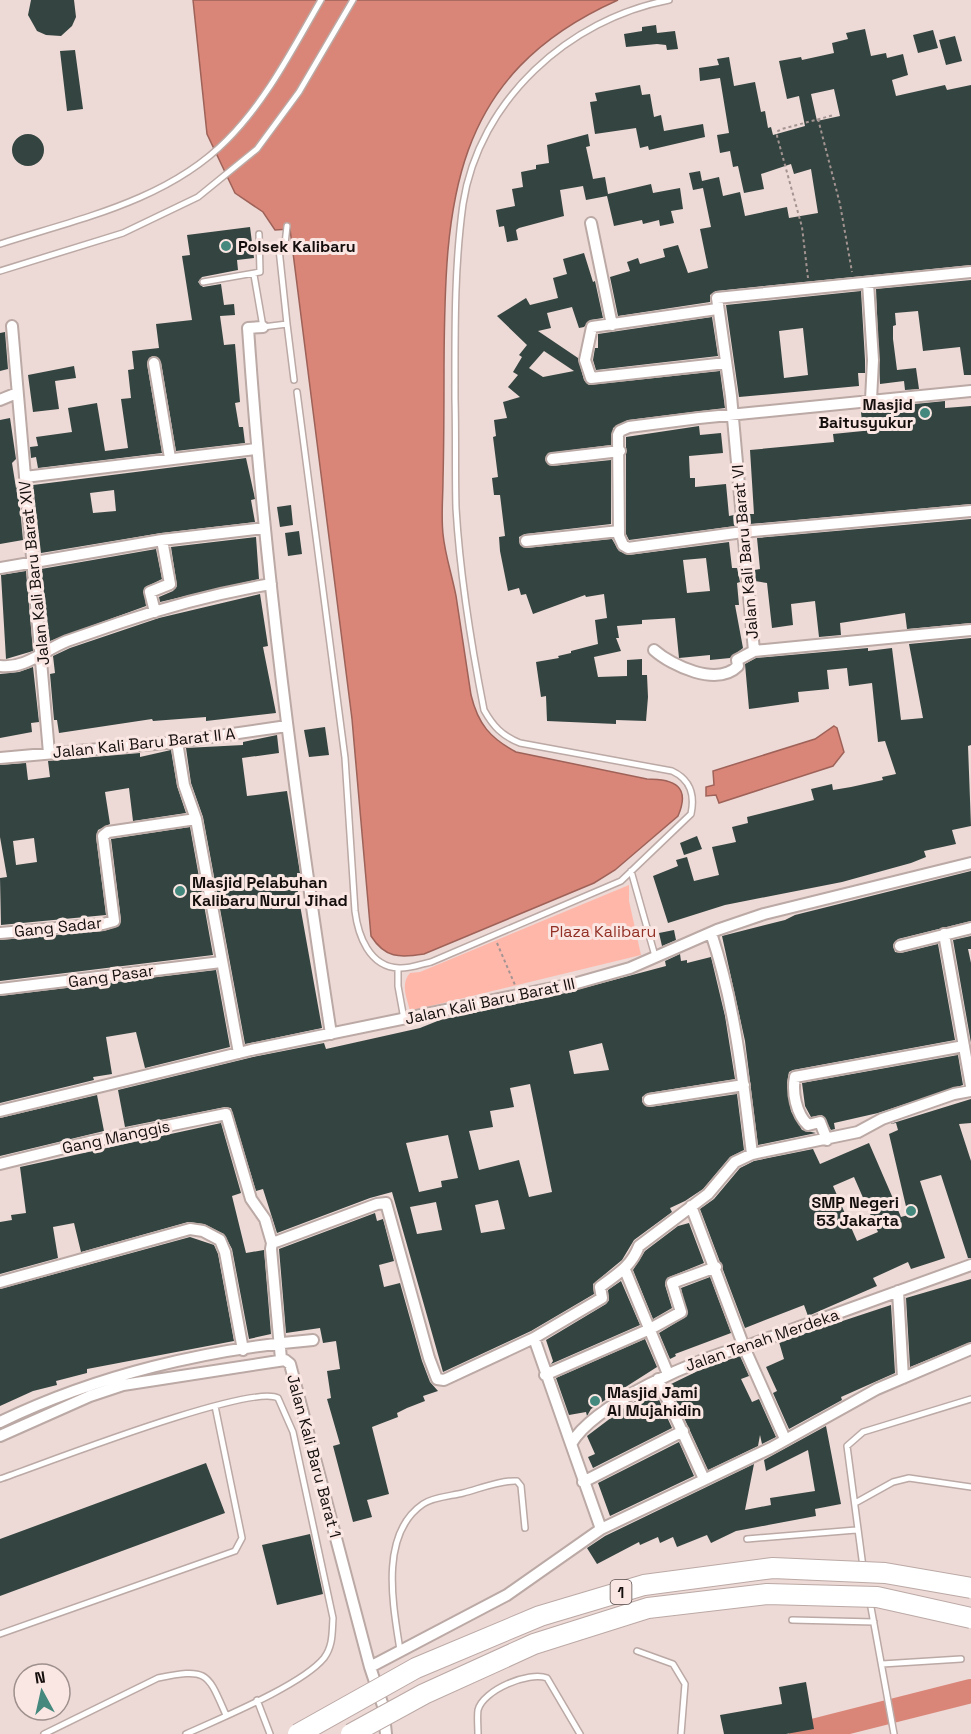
<svg xmlns="http://www.w3.org/2000/svg" width="971" height="1734" font-family="'Space Grotesk',sans-serif">
	<rect width="100%" height="100%" fill="#edd9d6"/>
	<!-- green -->
	<path fill="#ffb7aa" d="M629,885V901L641,955L410,1011C407,998 400,984 410,973L420,972Z"/>
	<!-- water -->
	<path fill="#d98678" stroke="#9e6258" stroke-width="1.5" d="M193,0H618C450,75 445,203 444,365C444,403 444,441 443,479C443,497 441,516 443,534C445,555 452,575 456,596C461,629 466,662 471,695C478,724 490,738 516,752L647,779C674,779 691,786 678,816L615,870L594,883L424,954C399,958 385,958 371,936L352,719L290,229L275,230L263,212L235,193L207,134Z
		M834,726L837,728L844,752L833,766L719,803L716,795L706,796V787L714,785L713,771L815,739Z"/>
	<g fill="none" stroke-linecap="round" stroke-linejoin="round">
		<!-- river -->
		<path stroke="#d98678" stroke-width="24" d="M801,1734L971,1691"/>
	</g>
	<!-- building -->
	<path fill="#344541" fill-rule="evenodd" d="M31,0H74L76,17L72,26L61,36L46,35L37,31L28,15Z
		M656,25L657,33L675,31L678,49L667,50L666,45L657,44L626,47L624,34L642,31V27Z
		M865,29L871,56L886,53L887,58L903,54L908,75L892,80L896,96L945,85L947,90L971,85V265L716,291L710,295V302L618,316L610,277L630,271L627,262L638,258L640,264L665,257L663,249L678,245L688,273L708,268L700,229L711,227L703,188L693,190L689,173L700,171L702,181L719,177L723,196L740,192L745,216L787,207L789,218L818,213L811,169L794,174L791,164L761,174L764,189L744,193L738,166L733,167L730,151L720,153L717,135L729,133L720,78L700,81L699,68L719,65L717,59L729,57L734,86L755,82L761,112L765,111L768,128L771,127L773,135L805,126L799,96L787,99L779,61L801,57L802,60L834,53L832,43L848,39L846,33ZM834,89L840,116L817,121L811,94Z
		M933,30L938,48L918,53L913,35Z
		M955,36L962,61L946,65L939,40Z
		M75,50L83,109L67,111L60,51Z
		M640,85L642,95L650,94L654,117L661,115L664,131L703,124L705,137L649,150L648,146L640,148L636,128L595,134L590,102L597,101L595,93Z
		M588,134L590,146L586,147L593,179L605,177L608,194L651,184L653,193L680,188L683,209L671,211L674,223L660,226L659,220L643,224L642,220L614,226L607,196L586,200L583,186L560,190L564,216L519,228L516,230L518,240L507,242L504,226L499,227L496,210L515,206L512,189L523,187L521,172L536,169V165L549,163L547,145Z
		M12 150a16 16 0 1 1 32 0a16 16 0 1 1-32 0Z
		M250,227L254,258L237,260L238,270L202,277L198,282L203,287L221,284L224,305L234,304L235,315L220,316L224,345L235,344L240,402L235,403L239,427H243L245,443L176,451L161,362L153,356L149,358L147,364L162,453L38,468L36,457L31,458L30,447L38,446L36,437L72,432L68,408L97,403L105,451L128,448L121,399L131,398L128,370L134,369L132,351L159,348L156,324L192,320L182,256L190,255L187,235Z
		M584,253L593,282L595,281L603,318L590,320L584,327L579,328L572,307L547,313L551,328L538,331L578,358L584,380L589,385L720,371L725,408L628,420L613,428L611,445L548,453L545,460L552,466L611,460V524L525,534L519,537L520,545L527,548L612,539L619,551L629,555L729,542L732,568H737L740,582L737,583L739,605H735L743,648L730,658L710,660V655L679,658L675,618L642,620V624L617,626L619,638H616L621,651L594,657L598,677L627,676V660L642,659V675H647L648,697L646,721L616,720V724L547,721L546,696L541,697L536,662L559,658L558,656L571,653V651L598,644L595,620L607,618L604,594L586,597L585,595L533,614L526,594L521,595L519,588L508,591L500,551L499,537L505,536L500,495H494L492,478L498,477L493,437L496,436L494,420L507,418L503,402L520,397L508,387L518,375L513,372L522,357L519,355L527,345L497,316L526,298L530,305L558,298L553,278L567,274L563,259ZM544,351L574,371L543,377L529,368ZM706,558L710,591L687,593L683,560Z
		M971,280V375H964L960,347L923,351L918,311L895,313L896,325L893,326V339L897,370L916,368L919,389L905,390L904,381L880,384L876,289Z
		M861,291L865,360V373H858L859,386L739,397L726,305ZM803,328L808,375L784,378L779,331Z
		M712,317L718,356L596,370L593,360L595,348H598V334Z
		M5,332L8,369L0,371V333Z
		M74,366L76,378L55,381L59,409L33,412L28,375Z
		M945,401V408L971,406V504L750,524L749,514H754L750,450L834,442L833,434L863,431L861,412L905,411V405Z
		M10,418L16,459L12,463L16,488L18,487L23,540L0,544V420Z
		M699,426L700,435L721,433L723,453L689,456L690,478H695V487L726,484L729,516L734,515L735,526L629,540L626,534V437Z
		M246,458L254,494L255,499L251,500L255,522L161,533L41,553L33,485ZM114,490L116,511L93,513L90,493Z
		M291,505L293,525L280,527L277,507Z
		M971,519V623L907,629L905,613L840,623L841,635L819,637L815,601L791,604L793,625L772,628L767,583L755,581L754,570L760,569L757,538Z
		M299,531L302,554L288,556L285,533Z
		M256,537L259,579L160,602L159,597L173,591L177,586L171,547Z
		M156,549L162,579L144,588L146,606L50,641L41,569Z
		M26,571L33,651L6,659L1,575Z
		M260,594L268,646L263,647L276,713L206,721V717L153,721L152,719L59,733L57,720H54L50,674L55,673L53,656L70,648L159,618Z
		M971,638V745L968,746L971,826L952,830L956,844L924,851L926,857L911,863L842,882L725,905L668,923L653,876L678,866L676,860L687,857L694,881L719,875L712,847L736,842L732,827L748,823L747,817L814,800L811,789L832,784L833,790L851,787L883,780L882,777L896,774L885,741L878,742L872,683L849,686L847,668L827,670L829,689L798,692L799,702L749,709L745,664L756,658L868,648V651L892,648L901,720L923,718L909,644Z
		M33,667L39,722L31,723L32,732L0,738V674L19,672Z
		M325,727L329,755L309,757L304,730Z
		M277,735L279,753L242,758L247,796L287,791L300,873H297L298,894L322,1028L245,1044L203,817L191,783L186,748L243,745V742Z
		M171,750L177,786L186,813L133,821L129,788L105,792L110,824L98,830L96,837L106,915L1,925L0,878L7,877L0,837V765L26,763L28,780L50,777L48,761L140,753V757ZM34,838L37,862L16,865L13,841Z
		M190,827L213,955L0,981V940L104,931L119,926L121,920L111,839Z
		M697,836L702,849L684,855L680,843Z
		M971,871V921L898,939L893,945L895,952L901,953L938,944L955,1040L793,1070L789,1072L787,1083L791,1111L802,1130L816,1133L758,1145L745,1041L722,936L785,920L795,915Z
		M674,930L676,940L662,946L659,933Z
		M971,936V949H968L971,963V1043L953,940Z
		M680,954L681,961L687,960V963L711,957L725,1016L735,1079L648,1093L642,1097V1102L650,1107L737,1094L744,1150L730,1157L703,1189L685,1201L670,1208L672,1212L634,1240L622,1260L593,1284L594,1294L531,1331L443,1372L392,1192L370,1198L277,1233L263,1189L256,1191L231,1108L225,1107L125,1127L118,1090L253,1057L324,1043L326,1049L420,1028L440,1020L550,997L666,966L665,961ZM602,1043L609,1070L574,1074L569,1051ZM530,1084L552,1192L529,1197L519,1160L479,1170L469,1131L493,1127L490,1111L514,1107L510,1088ZM448,1135L458,1178L441,1181L442,1187L419,1192L406,1143ZM498,1200L505,1229L481,1233L475,1205ZM436,1202L442,1230L417,1234L410,1207Z
		M216,970L230,1047L145,1068L136,1032L106,1037L112,1074L93,1077L94,1080L0,1103V996Z
		M958,1055L963,1085L878,1113L834,1123L835,1129L831,1130L822,1115L811,1117L805,1106L802,1083Z
		M97,1095L104,1131L0,1156V1118Z
		M971,1099V1123L959,1124L971,1161V1258H968L941,1175L920,1181L945,1258L911,1269L908,1262L873,1278L877,1286L808,1316L804,1305L745,1328L700,1209L714,1199L740,1168L754,1161L813,1149L820,1164L869,1143L901,1217L908,1215L889,1134L898,1130L896,1123L890,1124ZM854,1177L878,1232L857,1241L833,1186Z
		M221,1123L241,1193L232,1196L246,1253L264,1250L271,1334L249,1339L232,1249L224,1234L204,1224L188,1222L81,1252L74,1223L53,1227L58,1258L0,1274V1222L12,1220L11,1215L26,1213L20,1167Z
		M375,1213L377,1221L383,1219L394,1261L379,1265L384,1287L400,1283L422,1361L430,1382L438,1391L423,1396L425,1401L407,1408L397,1413L398,1417L372,1427L389,1494L367,1500L372,1517L353,1522L333,1446L340,1444L327,1399L331,1398L327,1371L340,1369L336,1341L323,1343L320,1328L286,1333L279,1249Z
		M689,1223L704,1263L667,1278L665,1285L672,1308L653,1319L633,1270L645,1251L678,1226Z
		M190,1237L214,1245L218,1254L234,1341L87,1369V1373L56,1381L57,1385L33,1391L0,1406V1289Z
		M710,1277L731,1333L675,1354L676,1356L670,1359L659,1333L687,1316L681,1288Z
		M971,1279V1342L910,1367L906,1298Z
		M621,1281L640,1325L551,1364L553,1361L546,1340L606,1304L609,1300L608,1290Z
		M891,1305L895,1373L841,1397L842,1400L789,1429L773,1393L777,1391L766,1367L784,1359L779,1342Z
		M645,1339L657,1367L591,1409L587,1416L586,1412L569,1415L556,1378Z
		M740,1356L749,1376L741,1379L752,1402L759,1399L776,1437L762,1444L760,1435L758,1446L708,1470L669,1385L704,1368Z
		M655,1391L672,1428L593,1468L588,1457L595,1454L587,1436L628,1405Z
		M826,1426L841,1504L815,1509L816,1516L736,1531L711,1543L707,1535L677,1547L673,1537L660,1543L658,1537L640,1545L639,1542L597,1564L587,1548L605,1536L754,1464L745,1510L771,1505L770,1498L815,1491L808,1450L766,1471L764,1460Z
		M679,1442L694,1476L610,1516L598,1483Z
		M206,1463L225,1513L0,1596V1539Z
		M310,1534L323,1594L277,1605L262,1545Z
		M806,1682L814,1729L786,1734H724L720,1715L782,1704L779,1687Z"/>
	<g fill="none" stroke-linecap="round" stroke-linejoin="round">
		<defs>
			<path id="lane" d="M0,244C78,219 167,201 227,140C267,100 293,48 321,0
				M0,271L123,233L198,197L257,149L299,92L353,0
				M254,275L263,327L287,324L279,249L285,244L287,226
				M203,282L260,272L259,234
				M287,324L294,380
				M297,392L345,758L355,911C358,935 369,967 399,968C409,969 421,964 431,962L621,881L691,814C695,795 691,780 672,771L520,743C502,736 493,726 484,710C471,644 460,575 456,508C455,472 456,435 455,399C455,334 454,269 463,204C479,100 569,19 669,0
				M631,871L655,956
				M398,969V986L404,1019
				M0,1479C41,1465 250,1383 278,1398L293,1432L333,1618C332,1633 333,1646 324,1658C302,1685 221,1718 186,1734
				M857,1502L893,1482L909,1478L971,1487
				M747,1539L856,1530
				M863,1567L847,1446L863,1432L971,1399
				M870,1602L894,1734
				M792,1620L874,1622
				M0,1634L235,1551L242,1538L215,1406
				M400,1650C393,1605 379,1534 423,1504C433,1497 451,1496 463,1493C479,1489 500,1480 517,1481L521,1486L525,1528
				M637,1651L673,1664L685,1684L681,1734
				M882,1664L961,1659
				M257,1700L270,1734
				M44,1734L158,1678C208,1668 207,1672 226,1715
				M478,1734C478,1727 477,1717 478,1710C483,1690 529,1671 547,1678L580,1734"/>
			<path id="street" d="M591,223L612,325
				M868,283L873,360L871,400
				M717,309L592,327L585,360L591,378L726,363
				M12,326L49,753
				M263,327L248,328C264,565 295,800 331,1034
				M154,363L170,458
				M971,391L699,418L629,427L620,431L618,435L619,536L623,545L628,548L743,532L971,511
				M0,400L17,393
				M552,459L620,451
				M25,477L256,449
				M526,541L619,531
				M0,568L162,540L265,528
				M155,612L150,592L170,584L162,540
				M654,650C672,666 717,687 738,666L737,660L754,651L971,630
				M754,651L731,396L717,298L971,272
				M0,666C26,669 44,650 67,641C84,635 102,629 119,623C169,606 219,593 271,584
				M177,742L184,785L196,819L239,1053
				M0,758L177,742L287,726
				M0,933L103,924L114,921L103,836L108,832L196,819
				M711,933C735,1004 743,1080 752,1154
				M944,934L971,1086
				M900,946L971,928
				M0,989L221,962
				M649,1100L744,1085
				M0,1111L251,1050L577,983L630,968L717,930L764,914L971,863
				M827,1140L820,1122L808,1125C796,1114 792,1092 795,1077L964,1046
				M0,1164L89,1142L226,1114L251,1199L265,1219L272,1243
				M691,1206L744,1347L785,1439
				M625,1270L668,1374
				M0,1282L190,1229L203,1231L220,1240L225,1252L243,1350
				M898,1291L903,1378
				M534,1338L571,1444
				M281,1359L271,1249L272,1243L278,1241L377,1204L386,1203L429,1358L437,1379L444,1380L534,1338L602,1298L600,1287C617,1274 631,1267 639,1246L708,1194L735,1162L752,1154L858,1132L882,1119L954,1094L971,1091
				M545,1375L650,1329L681,1312L672,1283L716,1267
				M658,1379L704,1479
				M0,1422C97,1375 207,1349 313,1340
				M0,1436L90,1396L123,1385L285,1360L290,1364L370,1667L383,1706L386,1734
				M583,1482L683,1431
				M601,1529L771,1448L877,1389L971,1349
				M370,1667L507,1595L601,1529L571,1444C594,1404 699,1357 744,1347L971,1265"/>
		</defs>
		<!-- lane casing -->
		<use href="#lane" stroke="#bba9a5" stroke-width="8"/>
		<!-- street casing -->
		<use href="#street" stroke="#bba9a5" stroke-width="14"/>
		<!-- path -->
		<path stroke="#a39492" stroke-width="2" stroke-dasharray="3 3" stroke-linecap="butt" d="M818,119L840,204L852,272
			M808,278L802,227L777,136L778,131L782,129L834,115
			M497,943L515,985"/>
		<!-- lane -->
		<use href="#lane" stroke="#fff" stroke-width="5"/>
		<!-- street -->
		<use href="#street" stroke="#fff" stroke-width="10"/>
		<defs>
			<path id="highway-bridge" d="M298,1734L416,1668L540,1616L644,1585L773,1568L885,1573L971,1588
				M351,1734L424,1694L534,1644L648,1608L767,1594L877,1597L971,1618"/>
		</defs>
		<!-- highway-bridge casing -->
		<use href="#highway-bridge" stroke="#bba9a5" stroke-width="22" stroke-linecap="butt"/>
		<!-- highway-bridge -->
		<use href="#highway-bridge" stroke="#fff" stroke-width="20"/>
	</g>
	<!-- markers -->
	<g fill="#45897e" stroke="#fae7e3" stroke-width="2">
		<circle cx="226" cy="246" r="6"/>
		<circle cx="925" cy="413" r="6"/>
		<circle cx="180" cy="891" r="6"/>
		<circle cx="911" cy="1211" r="6"/>
		<circle cx="595" cy="1401" r="6"/>
	</g>
	<g text-anchor="middle" dominant-baseline="central" stroke-width="6" stroke-linejoin="round" paint-order="stroke">
		<!-- shield labels -->
		<rect fill="#fae7e3" stroke="#594f4d" stroke-width="1.5" x="610.5" y="1580" width="21" height="24" rx="4.5"/>
		<g font-size="15" font-weight="bold" fill="#140e0d">
			<text x="621" y="1592">1</text>
		</g>
		<!-- poi labels -->
		<g font-size="16" font-weight="bold" fill="#140e0d" stroke="#fae7e3" text-anchor="start">
			<text x="238" y="246">Polsek Kalibaru</text>
			<text x="913" y="404" text-anchor="end">Masjid<tspan x="913" dy="18">Baitusyukur</tspan></text>
			<text x="192" y="882">Masjid Pelabuhan<tspan x="192" dy="18">Kalibaru Nurul Jihad</tspan></text>
			<text x="899" y="1202" text-anchor="end">SMP Negeri<tspan x="899" dy="18">53 Jakarta</tspan></text>
			<text x="607" y="1392">Masjid Jami<tspan x="607" dy="18">Al Mujahidin</tspan></text>
		</g>
		<!-- street labels -->
		<g font-size="16" fill="#140e0d" stroke="#fae7e3">
			<text transform="translate(745 552) rotate(-95)">Jalan Kali Baru Barat VI</text>
			<text transform="translate(34 573) rotate(-96)">Jalan Kali Baru Barat XIV</text>
			<text transform="translate(144 743) rotate(-6)">Jalan Kali Baru Barat II A</text>
			<text transform="translate(58 927) rotate(-6)">Gang Sadar</text>
			<text transform="translate(111 976) rotate(-8)">Gang Pasar</text>
			<text transform="translate(490 1001) rotate(-12)">Jalan Kali Baru Barat III</text>
			<text transform="translate(116 1137) rotate(-12)">Gang Manggis</text>
			<text transform="translate(762 1340) rotate(-19)">Jalan Tanah Merdeka</text>
			<text transform="translate(314 1456) rotate(75)">Jalan Kali Baru Barat 1</text>
		</g>
		<!-- park labels -->
		<g font-size="16" fill="#923025" stroke="#fae7e3">
			<text x="603" y="931">Plaza Kalibaru</text>
		</g>
	</g>
	<!-- north arrow -->
	<g transform="translate(42 1692) rotate(352)"><circle r="28" fill="#fae7e3" stroke="#9e908d" stroke-width="1.5"/>
	<path d="M0-4.5L10 22L0 15L-10 22Z" fill="#45897e"/>
	<text y="-9" font-size="16" font-weight="bold" text-anchor="middle" fill="#140e0d">N</text>
	</g>
</svg>
